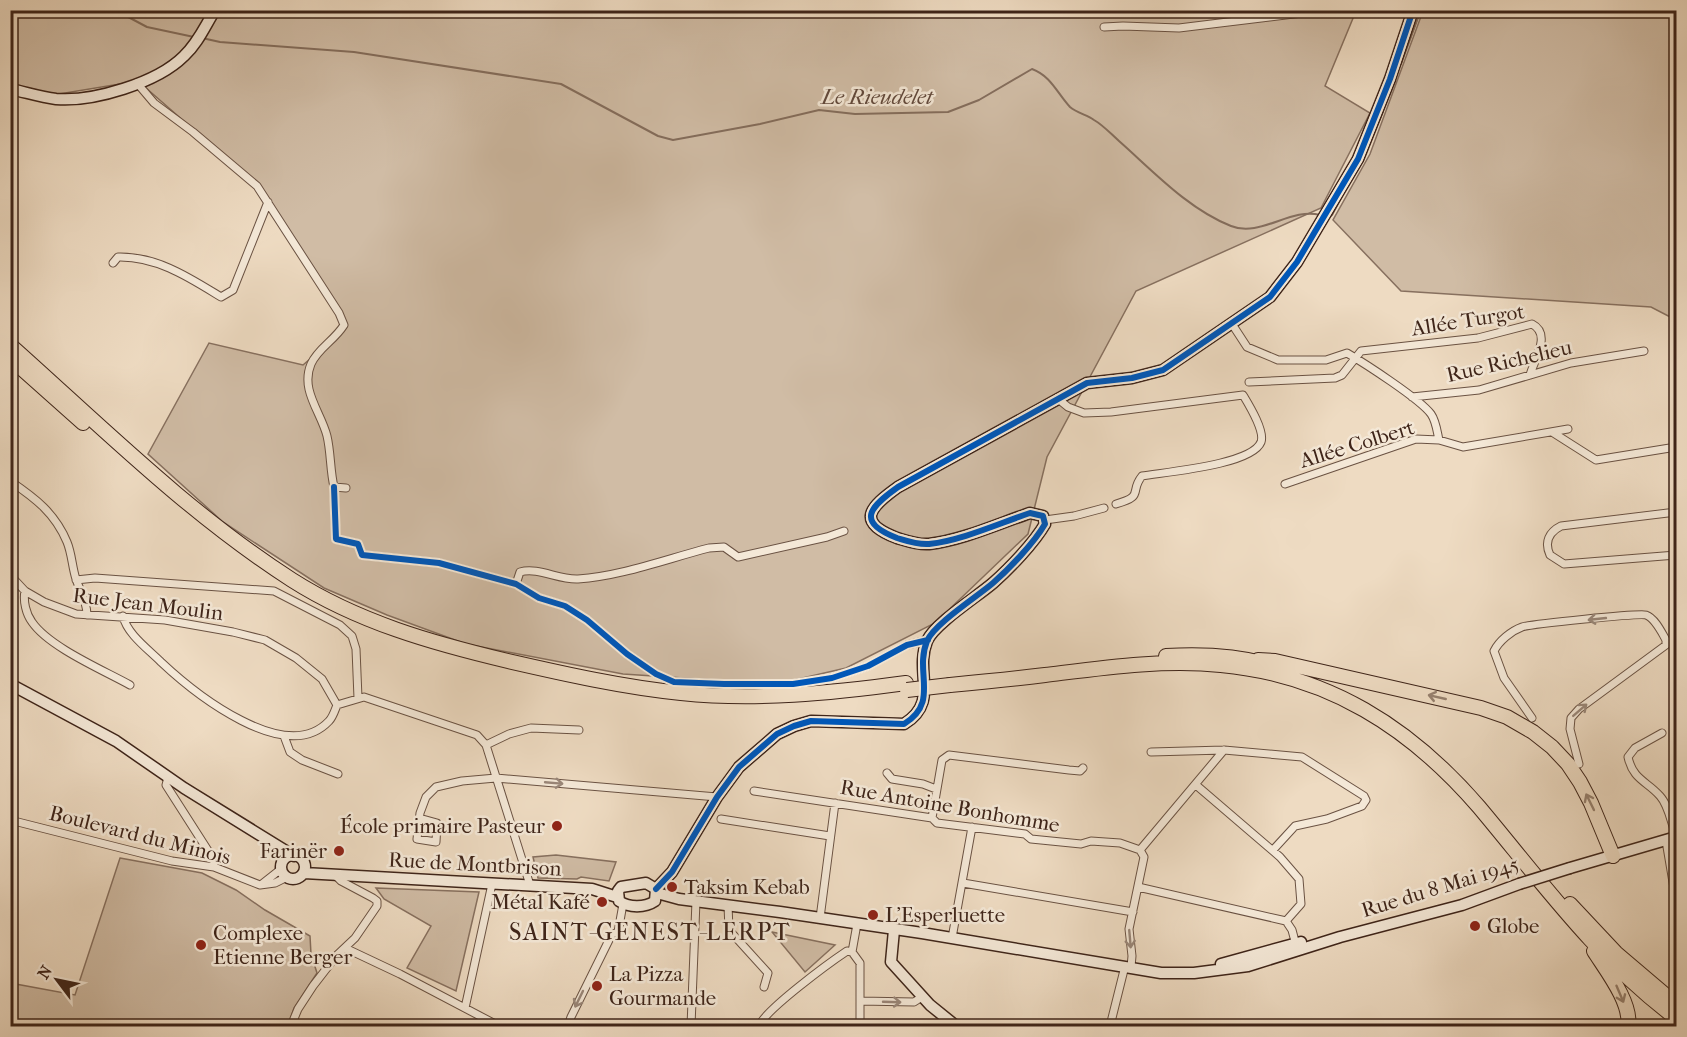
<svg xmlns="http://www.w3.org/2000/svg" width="1687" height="1037" font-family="'IM FELL French Canon',serif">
	<rect width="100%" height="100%" fill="#eedbc2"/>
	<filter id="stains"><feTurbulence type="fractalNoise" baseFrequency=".00333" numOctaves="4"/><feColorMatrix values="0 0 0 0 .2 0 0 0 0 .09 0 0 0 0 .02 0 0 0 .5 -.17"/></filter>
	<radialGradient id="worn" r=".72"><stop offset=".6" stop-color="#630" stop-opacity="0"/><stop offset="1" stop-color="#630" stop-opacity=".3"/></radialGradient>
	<!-- green -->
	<path fill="#d0bca5" stroke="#87705f" stroke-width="1.5" d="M10,11H1356L1325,86L1370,113L1321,208L1136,291L1047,457L1028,534L935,623L846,668L794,680H714L623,674L466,644L387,615L324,588L223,522L148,454L209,343L303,365L346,328L257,185L138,81L53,95L11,84Z
		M1423,11H1676V320L1651,307L1401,291L1333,220L1370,154Z
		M556,855L616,862L609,881L581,877L577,879L538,878L533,857Z
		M120,858L202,873L236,890L265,910L310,936L311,954L317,973L294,1008L288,1026H11L10,983L75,995Z
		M376,888L479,892L456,991L407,968L431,926L384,899Z
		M772,932L835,945L805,972Z"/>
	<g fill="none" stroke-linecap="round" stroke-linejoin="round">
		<!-- stream -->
		<path stroke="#846d5c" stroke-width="2" d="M115,10L147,27L194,37
			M10,11L12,10
			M202,38L220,42L354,52L561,84L658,136L673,140L760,124L819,110L855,114L948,112L979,100L1032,69C1051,76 1057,93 1070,107C1077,113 1087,115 1094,120C1103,125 1111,134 1119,141C1153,171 1188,209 1231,226C1260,238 1291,207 1320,215
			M1401,64L1421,10
			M1362,162L1383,111
			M1328,218L1332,215L1344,192"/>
		<defs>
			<path id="street" d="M1104,27L1123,26L1179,28L1326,10
				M137,83L154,103L193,132L257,186L339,313L344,325C334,341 318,348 311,364C300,390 321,412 327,436C331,453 330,470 334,487L346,488
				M113,263L118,257C157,256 190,278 221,297L233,290L268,202
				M1232,324L1247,347L1278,360H1326L1347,353C1364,363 1420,399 1431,414C1436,421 1437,431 1439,440
				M1249,382L1335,378L1342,375L1361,351L1478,338L1532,324C1552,334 1534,360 1530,375
				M1412,397L1479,390L1571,363L1644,351
				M1057,398L1068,407L1084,413L1111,412L1243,395C1249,405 1265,431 1261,442C1252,465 1165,472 1142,476C1129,492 1145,496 1116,504
				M1552,432L1596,460L1676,447
				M10,481C35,498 55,513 67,542C72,554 72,567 76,579C80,591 87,601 87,615
				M1285,484L1416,439L1439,440L1463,447L1568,429
				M334,487L336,539L358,544L362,555L439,563L516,584L539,598L565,606L587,620L627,654L656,674L674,682L724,684H793L832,678L868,666L907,645L928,640
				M1676,512L1561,526C1549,532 1544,542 1550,555L1564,564L1676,555
				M1045,520L1074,516L1104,508
				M10,575L25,591L44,602L76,614L165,620L233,632L265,640L296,658L322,679L337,705
				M76,580L95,578L274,591L340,625L352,636L356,649L358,698
				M516,584L520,572C539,567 558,580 578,579C622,576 666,559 709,548L724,547L738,557L827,537L844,531
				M25,591C23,601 26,614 32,622C49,647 103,670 130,685
				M123,616C127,634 148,649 161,662C194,693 286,767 329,721C333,717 335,710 337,705
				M337,705L364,697L477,735L486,745L530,885
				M1532,718L1504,678L1494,651C1499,641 1511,631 1522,627C1531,624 1639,613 1646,615C1655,618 1662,633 1666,640V645L1579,709L1571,718L1570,729L1579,764
				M1662,733L1635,748L1628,757C1633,780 1647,781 1660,796C1669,806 1671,823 1676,835
				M284,736L290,752L302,760L338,774
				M486,745L509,734L531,728L579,730
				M1151,752L1224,750L1302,757L1364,796L1366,800L1362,806L1327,819L1295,826L1273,850
				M887,773L892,779L923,784L936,789
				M168,777L166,785L214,860V867
				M1196,785L1280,857L1299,879L1301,904L1286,921L1292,930L1296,945
				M754,791L932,818L937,823L1025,834L1031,839L1081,844L1091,841L1120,843L1140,850
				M419,818L437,823L436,842L417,839L420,813L426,797L436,787L462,781L496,778L717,797
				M932,818L942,760L949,755L1069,770L1080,771L1083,768
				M721,819L830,836
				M10,820L172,861L214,867L260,885L275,883L287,877
				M1666,841L1676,900
				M963,883L1133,912
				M262,884L281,869
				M1138,887L1286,921
				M728,905L729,930L768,973L764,987
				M820,918L835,803
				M952,938L972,827
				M345,948L400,974L499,1026
				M852,952L860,963V1026
				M1131,967L1132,956L1129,929L1144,857L1140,850L1224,750
				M860,1001L914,1002L922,997
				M465,1008L492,884
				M291,1026L298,1009L313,986L337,955L355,938L377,906V901L373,898L341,881L335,875
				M568,1026L571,1017L612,934L618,932L623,904
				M691,1026L696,901
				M759,1026C765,1010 829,963 847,951L852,952L857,924
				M1110,1026L1125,966"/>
			<path id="secondary" d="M10,89C25,92 40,97 56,99C93,102 157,83 184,56C198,43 205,26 215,10
				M10,684L116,741L184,788L294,856
				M281 867a12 12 0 1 1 24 0a12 12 0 1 1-24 0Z
				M1570,868L1676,837
				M304,873L592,889L617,897
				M646,883L656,889L655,901C645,908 629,908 619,901L618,891L621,887Z
				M656,889L672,872L717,797L739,767L777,734L794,726L811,721L904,724C940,702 914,673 927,641C934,624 978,596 993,583C1009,569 1034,543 1045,524L1043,516L1030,513C997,524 963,540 929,544C918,545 907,541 897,538C855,522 870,507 898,487L1087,383L1132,378L1163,370L1270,297L1297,262L1358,159L1390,79L1413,10
				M657,893L679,899L780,912L922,933L1161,973H1194L1248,966L1340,937L1462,905L1519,884
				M894,930L891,962L930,1005L956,1026
				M1221,964L1301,942"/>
			<path id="highway" d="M10,345C101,426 189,514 292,580C358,622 432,643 508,661C565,674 622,687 681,693C756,701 831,693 906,683
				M10,358L83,423
				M1166,656C1200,654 1233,655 1266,664
				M1258,660L1275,661L1481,708L1507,717L1533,732L1552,747L1568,764L1580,782L1591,803L1613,856
				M950,685C982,682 1013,679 1045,675C1102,668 1162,659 1221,665C1328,675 1410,727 1479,807C1541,881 1598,960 1676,1018
				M1570,904L1616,953L1676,1004
				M1594,951C1606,970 1632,1003 1628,1026"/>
		</defs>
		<!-- street casing -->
		<use href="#street" stroke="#6a5243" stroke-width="9"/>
		<!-- secondary casing -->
		<use href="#secondary" stroke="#3e2419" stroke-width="13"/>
		<!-- highway casing -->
		<use href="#highway" stroke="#3e2419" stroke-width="16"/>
		<!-- street -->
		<use href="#street" stroke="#f4e8d7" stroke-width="7"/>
		<!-- secondary -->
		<use href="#secondary" stroke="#f4e8d7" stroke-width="10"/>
		<!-- highway -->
		<use href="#highway" stroke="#eedbc2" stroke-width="14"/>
		<defs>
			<path id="secondary-bridge" d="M1519,884L1570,868"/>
			<path id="highway-bridge" d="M907,690L950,685"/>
		</defs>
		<!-- secondary-bridge casing -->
		<use href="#secondary-bridge" stroke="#3e2419" stroke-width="13" stroke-linecap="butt"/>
		<!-- highway-bridge casing -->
		<use href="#highway-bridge" stroke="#3e2419" stroke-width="16" stroke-linecap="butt"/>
		<!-- secondary-bridge -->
		<use href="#secondary-bridge" stroke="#f4e8d7" stroke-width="10"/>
		<!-- highway-bridge -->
		<use href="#highway-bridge" stroke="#eedbc2" stroke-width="14"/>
		<defs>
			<path id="cycleway" d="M334,487L336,539L358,544L362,555L439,563L516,584L539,598L565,606L587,620L627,654L656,674L674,682L724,684H793L832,678L868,666L907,645L928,640
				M656,889L672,872L717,797L739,767L777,734L794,726L811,721L904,724C940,702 914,673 927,641C934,624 978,596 993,583C1009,569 1034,543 1045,524L1043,516L1030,513C997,524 963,540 929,544C918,545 907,541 897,538C855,522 870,507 898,487L1087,383L1132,378L1163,370L1270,297L1297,262L1358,159L1390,79L1413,10"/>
		</defs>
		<!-- cycleway casing -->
		<use href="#cycleway" stroke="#f4e8d7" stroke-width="10"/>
		<!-- cycleway -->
		<use href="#cycleway" stroke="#0057b8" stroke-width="6"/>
	</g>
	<!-- one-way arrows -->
	<defs><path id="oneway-shaft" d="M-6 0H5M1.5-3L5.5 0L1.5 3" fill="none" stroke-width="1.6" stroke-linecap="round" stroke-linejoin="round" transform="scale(1.5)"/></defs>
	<g stroke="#998678">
		<use href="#oneway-shaft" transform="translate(1597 619) rotate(174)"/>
		<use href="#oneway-shaft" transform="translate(1580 710) rotate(-41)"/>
		<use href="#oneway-shaft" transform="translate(554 783) rotate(5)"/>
		<use href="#oneway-shaft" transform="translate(1130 939) rotate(85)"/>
		<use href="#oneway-shaft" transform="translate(579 999) rotate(116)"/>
		<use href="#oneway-shaft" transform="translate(892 1002) rotate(2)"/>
	</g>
	<g stroke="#96806e">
		<use href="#oneway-shaft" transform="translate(1437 697) rotate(-167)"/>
		<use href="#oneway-shaft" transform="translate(1590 802) rotate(-116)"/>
		<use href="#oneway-shaft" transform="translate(1620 994) rotate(67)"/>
	</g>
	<!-- markers -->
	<g fill="#8f2418" stroke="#f4e8d7" stroke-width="2">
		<circle cx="557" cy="826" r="6"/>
		<circle cx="339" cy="851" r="6"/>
		<circle cx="672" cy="887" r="6"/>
		<circle cx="602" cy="902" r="6"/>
		<circle cx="873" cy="915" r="6"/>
		<circle cx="1475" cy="926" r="6"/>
		<circle cx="201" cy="945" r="6"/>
		<circle cx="597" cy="986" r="6"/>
	</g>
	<g text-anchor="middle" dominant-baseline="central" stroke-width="5" stroke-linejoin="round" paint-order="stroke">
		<!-- street labels -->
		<g font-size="21" fill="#3e2419" stroke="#f4e8d7">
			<text transform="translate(1468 320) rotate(-9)">Allée Turgot</text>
			<text transform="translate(1509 361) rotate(-13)">Rue Richelieu</text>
			<text transform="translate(1357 444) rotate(-17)">Allée Colbert</text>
			<text transform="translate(148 604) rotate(7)">Rue Jean Moulin</text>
			<text transform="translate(950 806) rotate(10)">Rue Antoine Bonhomme</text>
			<text transform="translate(140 835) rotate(14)">Boulevard du Minois</text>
			<text transform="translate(475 864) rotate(3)">Rue de Montbrison</text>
			<text transform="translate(1440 887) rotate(-17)">Rue du 8 Mai 1945</text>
		</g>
		<!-- poi labels -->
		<g font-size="21" fill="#3e2419" stroke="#f4e8d7" text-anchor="start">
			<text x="545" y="826" text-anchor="end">École primaire Pasteur</text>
			<text x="327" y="851" text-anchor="end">Farinër</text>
			<text x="684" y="887">Taksim Kebab</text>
			<text x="590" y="902" text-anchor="end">Métal Kafé</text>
			<text x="885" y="915">L’Esperluette</text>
			<text x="1487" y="926">Globe</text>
			<text x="213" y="933">Complexe<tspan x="213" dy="24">Etienne Berger</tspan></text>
			<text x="609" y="974">La Pizza<tspan x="609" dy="24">Gourmande</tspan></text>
		</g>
		<!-- water labels -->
		<g font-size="22" font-style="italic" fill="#61483b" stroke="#f4e8d7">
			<text x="877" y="97">Le Rieudelet</text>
		</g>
		<!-- quarter labels -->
		<g font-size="24" letter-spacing="1.5" fill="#3e2419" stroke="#f4e8d7">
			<text x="650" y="932">SAINT-GENEST-LERPT</text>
		</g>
	</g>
	<!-- margin -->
	<rect width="1687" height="1037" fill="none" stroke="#eedbc2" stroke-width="36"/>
	<rect x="12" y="12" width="1663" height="1013" fill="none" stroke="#3e2419" stroke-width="3"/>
	<rect x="18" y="18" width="1651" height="1001" fill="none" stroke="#3e2419" stroke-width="1.5"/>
	<!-- north arrow -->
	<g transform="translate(57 980) rotate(302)" stroke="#f4e8d7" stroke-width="4.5" paint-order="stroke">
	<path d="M0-4.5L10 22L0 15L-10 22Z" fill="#3e2419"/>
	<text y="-9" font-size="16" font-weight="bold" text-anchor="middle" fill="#3e2419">N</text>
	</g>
	<rect width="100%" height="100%" filter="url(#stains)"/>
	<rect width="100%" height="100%" fill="url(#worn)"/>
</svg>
